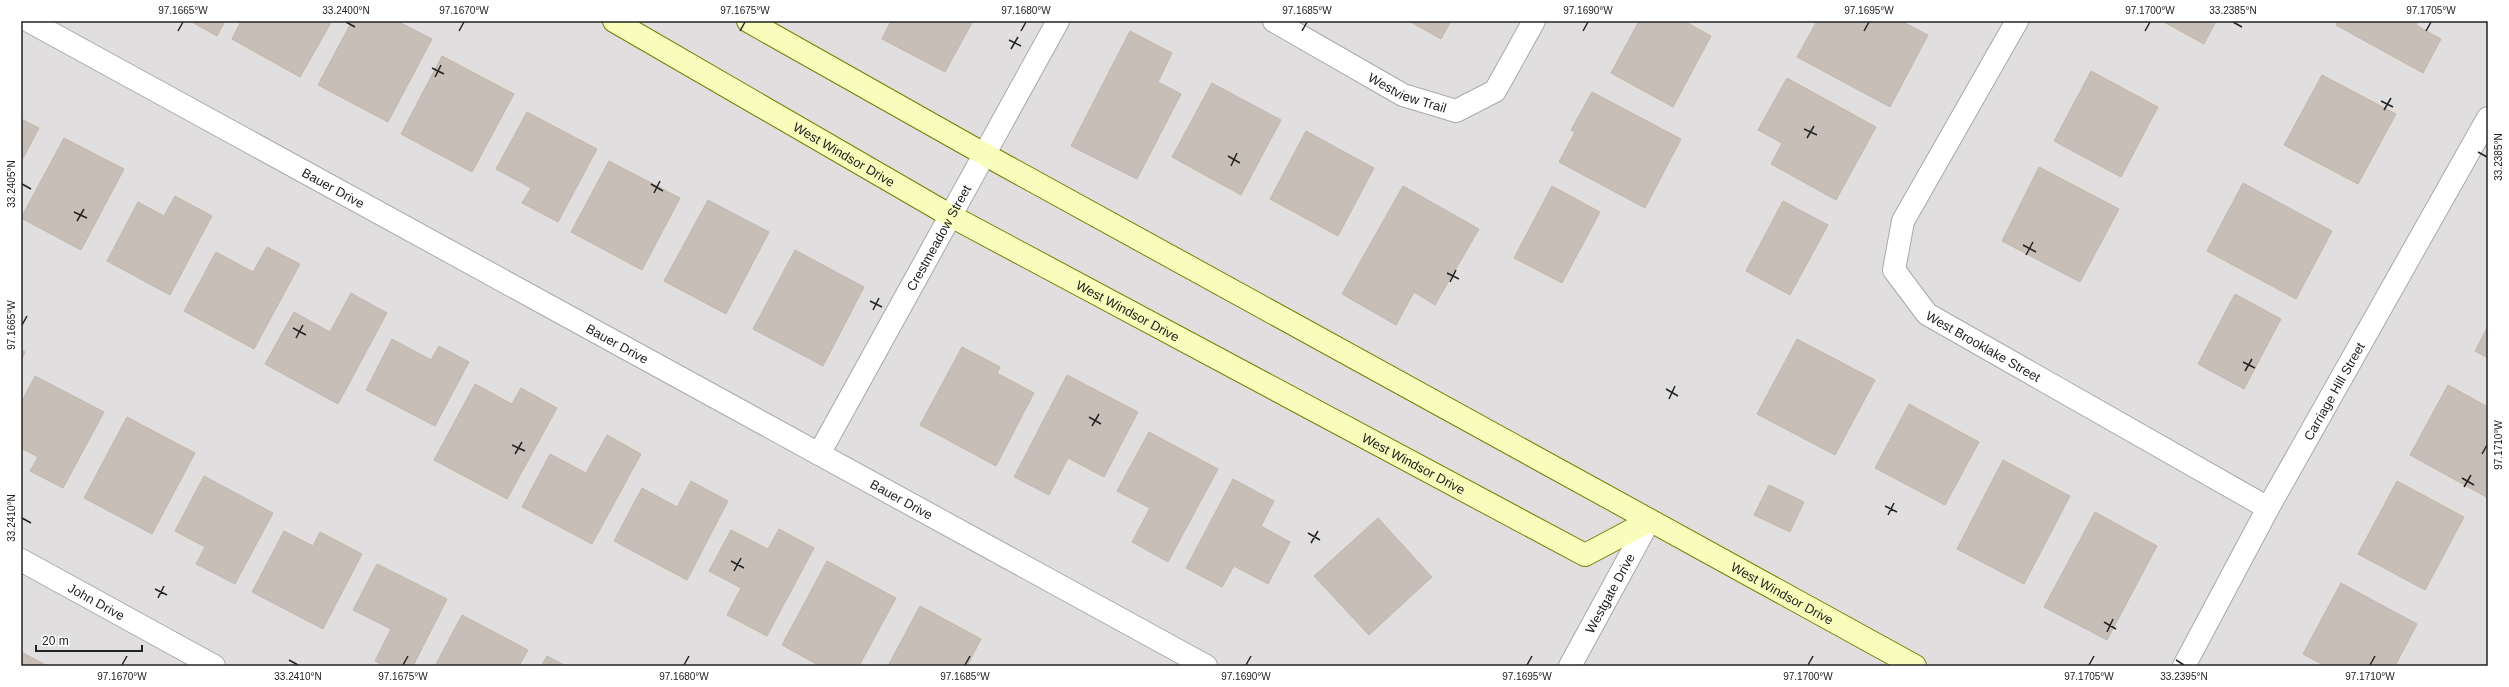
<svg xmlns="http://www.w3.org/2000/svg" width="2509" height="687" font-family="Arial,sans-serif">
	<rect width="100%" height="100%" fill="#f2efe8"/>
	<!-- residential -->
	<path fill="#e0dede" d="M21,21H2488V666H21Z"/>
	<!-- building -->
	<path fill="#c7bfb7" stroke="#c5b6a9" d="M190,21H225L217,36Z
		M241,21H332L300,77L232,39Z
		M352,21H397L432,39L388,122L318,85Z
		M891,21H973L945,72L882,39Z
		M1409,21H1451L1441,39Z
		M1639,21H1684L1711,36L1673,107L1611,73Z
		M1817,21H1901L1928,35L1890,107L1797,57Z
		M2162,21H2216L2204,44Z
		M2338,21H2418L2416,25L2441,39L2423,73L2336,25Z
		M1130,31L1172,53L1158,82L1181,94L1137,179L1071,146Z
		M442,56L514,94L472,172L401,134Z
		M2091,71L2158,107L2121,177L2054,141Z
		M2322,75L2396,114L2358,184L2284,145Z
		M1787,78L1876,127L1836,200L1771,164L1782,143L1758,130Z
		M1212,83L1281,120L1241,195L1172,157Z
		M1592,92L1681,139L1645,208L1559,162L1575,132L1571,130Z
		M527,112L597,149L558,222L522,203L531,188L496,169Z
		M21,119L39,128L21,162Z
		M1306,131L1374,168L1338,236L1270,199Z
		M64,138L124,169L81,250L21,218Z
		M609,161L680,198L642,270L571,232Z
		M2039,167L2119,209L2080,282L2002,241Z
		M2243,183L2332,231L2296,299L2207,251Z
		M1403,186L1479,229L1435,305L1414,292L1396,325L1342,294Z
		M1552,186L1600,212L1562,283L1514,258Z
		M175,196L212,216L170,295L107,261L138,202L164,216Z
		M708,200L769,232L726,314L664,281Z
		M1783,201L1828,225L1790,295L1746,271Z
		M267,247L300,264L254,349L184,311L216,252L253,272Z
		M795,250L864,287L823,366L753,329Z
		M351,293L387,313L338,404L265,364L294,312L330,332Z
		M2235,294L2281,319L2244,389L2198,364Z
		M2488,326V358L2475,351Z
		M392,339L431,360L439,346L469,362L435,426L366,390Z
		M1797,339L1875,380L1835,455L1757,414Z
		M962,347L1000,367L997,373L1034,393L996,466L920,425Z
		M21,350L25,352L21,361Z
		M1067,375L1138,412L1104,477L1068,458L1049,495L1014,477Z
		M35,376L104,412L63,488L30,471L38,457L21,448V403Z
		M475,384L512,404L521,388L557,408L507,499L434,460Z
		M2448,385L2488,407V498L2410,455Z
		M1909,404L1979,442L1945,505L1875,468Z
		M127,417L195,453L152,534L84,498Z
		M1149,432L1218,469L1168,562L1132,542L1150,508L1117,491Z
		M607,435L641,454L592,544L522,507L550,454L586,473Z
		M2003,460L2070,496L2024,584L1957,549Z
		M204,476L273,513L235,584L196,564L205,547L175,531Z
		M1233,479L1274,501L1261,526L1290,542L1268,584L1234,566L1222,587L1186,568Z
		M691,481L728,501L687,580L614,541L642,488L677,507Z
		M2397,481L2464,517L2425,590L2358,554Z
		M1769,485L1804,502L1790,532L1754,515Z
		M2095,512L2157,546L2107,640L2044,607Z
		M1378,518L1432,577L1369,635L1314,576Z
		M779,529L814,548L767,636L727,615L741,588L709,571L731,530L768,549Z
		M284,531L313,546L320,532L362,554L323,629L252,592Z
		M827,561L896,598L859,666H820L782,645Z
		M377,564L447,599L413,666H384L375,661L391,629L353,610Z
		M2341,583L2417,624L2395,666H2325L2303,654Z
		M920,606L981,639L967,666H888Z
		M462,615L528,650L519,666H435Z
		M21,652L48,666H21Z
		M547,656L566,666H541Z"/>
	<g fill="none" stroke-linecap="round" stroke-linejoin="round">
		<defs>
			<g id="street">
				<path id="s1" d="M29,21L1206,666"/>
				<path id="s2" d="M1274,21L1403,95L1456,111L1495,91L1534,21"/>
				<path id="s3" d="M2017,21L1903,221L1894,270L1927,314L2268,508"/>
				<path id="s4" d="M819,454L1058,21"/>
				<path id="s5" d="M21,560L214,666"/>
				<path id="s6" d="M1570,666L1649,521"/>
				<path id="s7" d="M2184,666L2268,508L2488,118"/>
			</g>
			<g id="secondary">
				<path id="s8" d="M614,21L951,216L1585,555L1649,521"/>
				<path id="s9" d="M748,21L984,154L1915,666"/>
			</g>
		</defs>
		<!-- street casing -->
		<use href="#street" stroke="#a9a9a9" stroke-width="24"/>
		<!-- secondary casing -->
		<use href="#secondary" stroke="#718100" stroke-width="24"/>
		<!-- street -->
		<use href="#street" stroke="#fff" stroke-width="22"/>
		<!-- secondary -->
		<use href="#secondary" stroke="#f8fdbb" stroke-width="22"/>
	</g>
	<!-- ticks -->
	<path fill="none" stroke="#222" stroke-width="1.5" d="M346,22L355,27M2233,22L2242,27M178,31L183,22M459,31L464,22M740,31L745,22M1021,31L1026,22M1302,31L1307,22M1583,31L1588,22M1864,31L1869,22M2145,31L2150,22M2426,31L2431,22M1009,40L1021,46M1011,49L1018,37M432,68L444,74M435,77L441,65M2381,101L2393,107M2384,110L2391,98M1804,129L1817,135M1807,138L1814,126M2478,152L2487,157M1228,156L1240,163M1231,166L1237,153M22,184L31,189M651,184L663,191M654,193L660,181M74,212L87,218M77,221L84,209M2023,245L2036,252M2026,255L2033,242M1447,273L1459,279M1450,282L1456,270M870,301L882,307M873,310L879,298M22,325L27,316M293,328L306,335M296,338L303,325M2243,362L2255,368M2245,371L2252,359M1666,389L1678,396M1669,399L1675,386M1089,417L1101,424M1092,426L1099,414M512,445L525,451M515,454L522,442M2482,454L2487,445M2462,478L2474,485M2464,487L2471,475M1885,506L1897,512M1888,515L1894,503M22,518L31,523M1308,533L1320,540M1311,543L1318,531M731,561L744,568M734,571L741,558M155,589L167,595M158,598L164,586M2104,622L2116,629M2107,632L2113,619M289,660L298,665M2176,660L2184,665M122,665L127,656M403,665L408,656M684,665L689,656M965,665L970,656M1246,665L1251,656M1527,665L1532,656M1808,665L1813,656M2089,665L2094,656M2370,665L2375,656"/>
	<g text-anchor="middle" dominant-baseline="central" stroke-width="3" stroke-linejoin="round" paint-order="stroke">
		<!-- street labels -->
		<g font-size="13" fill="#222" stroke="#fff">
			<text stroke="none"><textPath href="#s2" startOffset="152">Westview Trail</textPath></text>
			<text stroke="none"><textPath href="#s8" startOffset="266">West Windsor Drive</textPath></text>
			<text stroke="none"><textPath href="#s1" startOffset="347">Bauer Drive</textPath></text>
			<text stroke="none"><textPath href="#s4" startOffset="247">Crestmeadow Street</textPath></text>
			<text stroke="none"><textPath href="#s8" startOffset="590">West Windsor Drive</textPath></text>
			<text stroke="none"><textPath href="#s1" startOffset="671">Bauer Drive</textPath></text>
			<text stroke="none"><textPath href="#s3" startOffset="400">West Brooklake Street</textPath></text>
			<text stroke="none"><textPath href="#s7" startOffset="313">Carriage Hill Street</textPath></text>
			<text stroke="none"><textPath href="#s8" startOffset="914">West Windsor Drive</textPath></text>
			<text stroke="none"><textPath href="#s1" startOffset="995">Bauer Drive</textPath></text>
			<text stroke="none"><textPath href="#s6" startOffset="83">Westgate Drive</textPath></text>
			<text stroke="none"><textPath href="#s9" startOffset="1182">West Windsor Drive</textPath></text>
			<text stroke="none"><textPath href="#s5" startOffset="86">John Drive</textPath></text>
		</g>
	</g>
	<!-- border -->
	<rect width="2509" height="687" fill="none" stroke="#ffffff" stroke-width="44"/>
	<!-- scale -->
	<path d="M36 645v6h106v-6" fill="none" stroke="#222222" stroke-width="2"/>
	<text x="42" y="645" font-size="12" fill="#222222" stroke="#ffffff" stroke-width="3" paint-order="stroke">20 m</text>
	<rect x="22" y="22" width="2465" height="643" fill="none" stroke="#222" stroke-width="1.5"/>
	<g font-size="10" text-anchor="middle" fill="#222">
		<text x="183" y="14">97.1665°W</text>
		<text x="346" y="14">33.2400°N</text>
		<text x="464" y="14">97.1670°W</text>
		<text x="745" y="14">97.1675°W</text>
		<text x="1026" y="14">97.1680°W</text>
		<text x="1307" y="14">97.1685°W</text>
		<text x="1588" y="14">97.1690°W</text>
		<text x="1869" y="14">97.1695°W</text>
		<text x="2150" y="14">97.1700°W</text>
		<text x="2233" y="14">33.2385°N</text>
		<text x="2431" y="14">97.1705°W</text>
		<text transform="translate(2498 157) rotate(-90)" y="4">33.2385°N</text>
		<text transform="translate(11 184) rotate(-90)" y="4">33.2405°N</text>
		<text transform="translate(11 325) rotate(-90)" y="4">97.1665°W</text>
		<text transform="translate(2498 445) rotate(-90)" y="4">97.1710°W</text>
		<text transform="translate(11 518) rotate(-90)" y="4">33.2410°N</text>
		<text x="122" y="680">97.1670°W</text>
		<text x="298" y="680">33.2410°N</text>
		<text x="403" y="680">97.1675°W</text>
		<text x="684" y="680">97.1680°W</text>
		<text x="965" y="680">97.1685°W</text>
		<text x="1246" y="680">97.1690°W</text>
		<text x="1527" y="680">97.1695°W</text>
		<text x="1808" y="680">97.1700°W</text>
		<text x="2089" y="680">97.1705°W</text>
		<text x="2184" y="680">33.2395°N</text>
		<text x="2370" y="680">97.1710°W</text>
	</g>
</svg>
